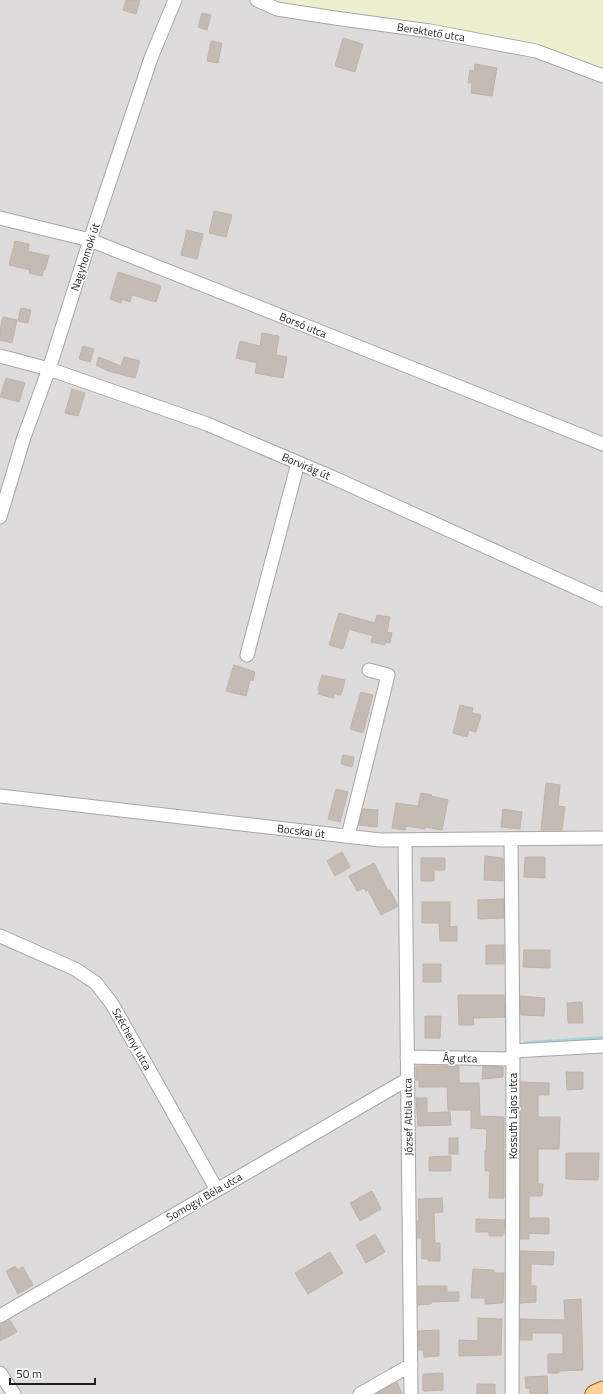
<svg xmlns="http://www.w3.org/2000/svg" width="603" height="1394" font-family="'Titillium Web',sans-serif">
	<rect width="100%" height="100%" fill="#f0ece4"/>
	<!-- residential -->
	<path fill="#dddbdb" d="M0,0H266L281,5L603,71V1394H0Z"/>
	<!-- farmland -->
	<path fill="#edefcf" d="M282,0H603V71L281,5Z"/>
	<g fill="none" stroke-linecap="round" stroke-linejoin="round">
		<!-- stream -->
		<path stroke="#a4d3de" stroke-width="3.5" d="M525,1043L603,1038"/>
	</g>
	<!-- building -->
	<path fill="#c4bbb4" stroke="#c2b2a6" d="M126,0H140L136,14L123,10Z
		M202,13L211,15L207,30L198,27Z
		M343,38L363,44L355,72L335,66Z
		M211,41L222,43L218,63L207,61Z
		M475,64L497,68L492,96L471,93L472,83H468L470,70L474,71Z
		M214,211L232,215L226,237L209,233Z
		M187,230L203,234L197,259L181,255Z
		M15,241L29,244L28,251L49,256L45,270L44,269L42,276L29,273L30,270L9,265Z
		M118,272L161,286L156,302L132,295L130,302L122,299L121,303L110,299Z
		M21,308L31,310L28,323L18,321Z
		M3,317L17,320L12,343L0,340V330Z
		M262,333L279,336L276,355L287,357L283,378L255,373L257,363L236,358L240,341L260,346Z
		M83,346L94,349L90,362L79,359Z
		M99,357L121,366L124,357L140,361L135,378L108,371L96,365Z
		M6,378L25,383L19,402L0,397Z
		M72,389L85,393L78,416L65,413Z
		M339,613L375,623L377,615L390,617L387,632L392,633L390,643L385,642V645L371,642L373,636L349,629L343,649L329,645Z
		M234,665L255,672L253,681L250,680L246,696L226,691Z
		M322,675L345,680L341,695L335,694L333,698L318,694L320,690L318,689Z
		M361,692L373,695L363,733L350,729Z
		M460,705L473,708L472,713L481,715L476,732L469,730L467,737L453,733Z
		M343,755L354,757L352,767L341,764Z
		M546,783L560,785L558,806L565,807L562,830H541Z
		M336,789L348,792L340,822L328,819Z
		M421,793L432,795L431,796L448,800L442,830L425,827V829L406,826L405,830L392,828L396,803L418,806Z
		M363,809L378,810L377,827L359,825Z
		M503,809L522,812L520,829L501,827Z
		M342,852L350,867L335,876L327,861Z
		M485,856L503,858V881L484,880Z
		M525,857H545V878L524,877Z
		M421,858H445V870H434V881H421Z
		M374,863L388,891L390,890L398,906L381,915L368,890L366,892L364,888L357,891L349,876Z
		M504,899V918L478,919V900Z
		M422,902H450V927L457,926V941H440L439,923H422Z
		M486,945H504V964H486Z
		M524,950H550V968L523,967Z
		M423,964H441V982H423Z
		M458,995H504L505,1017L473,1018L474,1025H459Z
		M520,996L545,998L544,1016L521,1015Z
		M582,1002L583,1023H568L567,1003Z
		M425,1016H441L440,1038H425Z
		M416,1066H459V1083H479L480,1116L504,1117V1198H489L490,1171H485V1151H486L487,1129L471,1128V1110H448L447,1087H419V1080H416Z
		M483,1066L503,1067V1077L482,1079Z
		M566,1072H583V1089L567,1090Z
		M521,1082L549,1083V1095H538V1117H560L559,1149H538V1184H543L542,1196H529V1218H549V1234L529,1233V1239H520Z
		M416,1098H427V1113L450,1112L451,1125L418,1126Z
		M449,1138H458V1154H449Z
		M566,1153H599L598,1180L566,1179Z
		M451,1156V1171H429V1157Z
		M372,1191L381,1209L360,1221L350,1203Z
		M442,1198L443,1212L434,1213L435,1243H440V1261H428V1259H422V1238H417V1221H419L418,1199Z
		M476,1219L505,1220L504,1233H503V1236H489V1232H476Z
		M375,1234L385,1252L366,1263L356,1245Z
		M520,1251L554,1252L553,1265L531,1264V1286H536V1302L520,1303Z
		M330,1252L343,1273L308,1294L295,1273Z
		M15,1266L17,1270L23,1267L33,1285L18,1294L6,1271Z
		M473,1269L494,1270V1273H504L503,1303L485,1304V1298H471Z
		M418,1286H447V1292H459V1301L431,1302V1304L418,1305Z
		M581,1299L583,1370L559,1371V1373H548V1354H563V1333H532V1340H520V1319L565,1320L564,1300Z
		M478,1318L502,1319L501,1355L459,1356V1340L478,1341Z
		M10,1320L17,1332L0,1341V1325Z
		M439,1330V1356L424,1357L423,1350H419L418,1331Z
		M443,1373V1390L423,1391V1374Z
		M547,1376L548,1394H530V1388H526L525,1377Z
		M397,1382L402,1394H376Z
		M477,1384H495V1394H477Z"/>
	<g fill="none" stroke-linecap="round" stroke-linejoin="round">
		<defs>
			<path id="minor" d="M257,0L277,9L335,18L430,31L536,51L603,76
				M0,218L90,240L603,444
				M0,356L49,369L207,424L334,478L603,600
				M0,517L24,437L49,369L90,240L151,58L175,0
				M247,655L298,463
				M0,796L380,840L603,838
				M348,836L388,675L369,670
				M511,839L513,1051L512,1394
				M405,840L411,1394
				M0,936L75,969L96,983L112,1004L217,1190
				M513,1051L603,1046
				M407,1057L513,1059
				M0,1316L408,1079
				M0,1373L14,1394
				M360,1394L411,1365"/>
			<path id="major" d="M594,1394L603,1390"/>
		</defs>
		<!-- minor casing -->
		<use href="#minor" stroke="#a6a6a6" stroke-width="15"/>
		<!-- major casing -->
		<use href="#major" stroke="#996200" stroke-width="19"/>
		<!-- minor -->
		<use href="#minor" stroke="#fff" stroke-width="13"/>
		<!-- major -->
		<use href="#major" stroke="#fdd09c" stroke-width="17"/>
	</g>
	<g text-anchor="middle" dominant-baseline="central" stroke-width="3" stroke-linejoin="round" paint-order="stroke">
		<!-- street labels -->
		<g font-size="11" fill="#1f1f1f" stroke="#fff">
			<text transform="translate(431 32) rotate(9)">Berektető utca</text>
			<text transform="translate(85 257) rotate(-72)">Nagyhomoki út</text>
			<text transform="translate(303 325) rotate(22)">Borsó utca</text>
			<text transform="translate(306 466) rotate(23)">Borvirág út</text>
			<text transform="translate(301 831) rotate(7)">Bocskai út</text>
			<text transform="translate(132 1039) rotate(61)">Széchenyi utca</text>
			<text transform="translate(460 1058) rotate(1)">Ág utca</text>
			<text transform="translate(513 1116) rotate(-90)">Kossuth Lajos utca</text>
			<text transform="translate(408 1117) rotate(-91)">József Attila utca</text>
			<text transform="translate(204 1197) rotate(-30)">Somogyi Béla utca</text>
		</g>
	</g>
	<!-- scale -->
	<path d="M10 1378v6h85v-6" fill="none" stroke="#1f1f1f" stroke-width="2"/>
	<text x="16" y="1378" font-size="12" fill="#1f1f1f" stroke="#ffffff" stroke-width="3" paint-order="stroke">50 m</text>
</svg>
